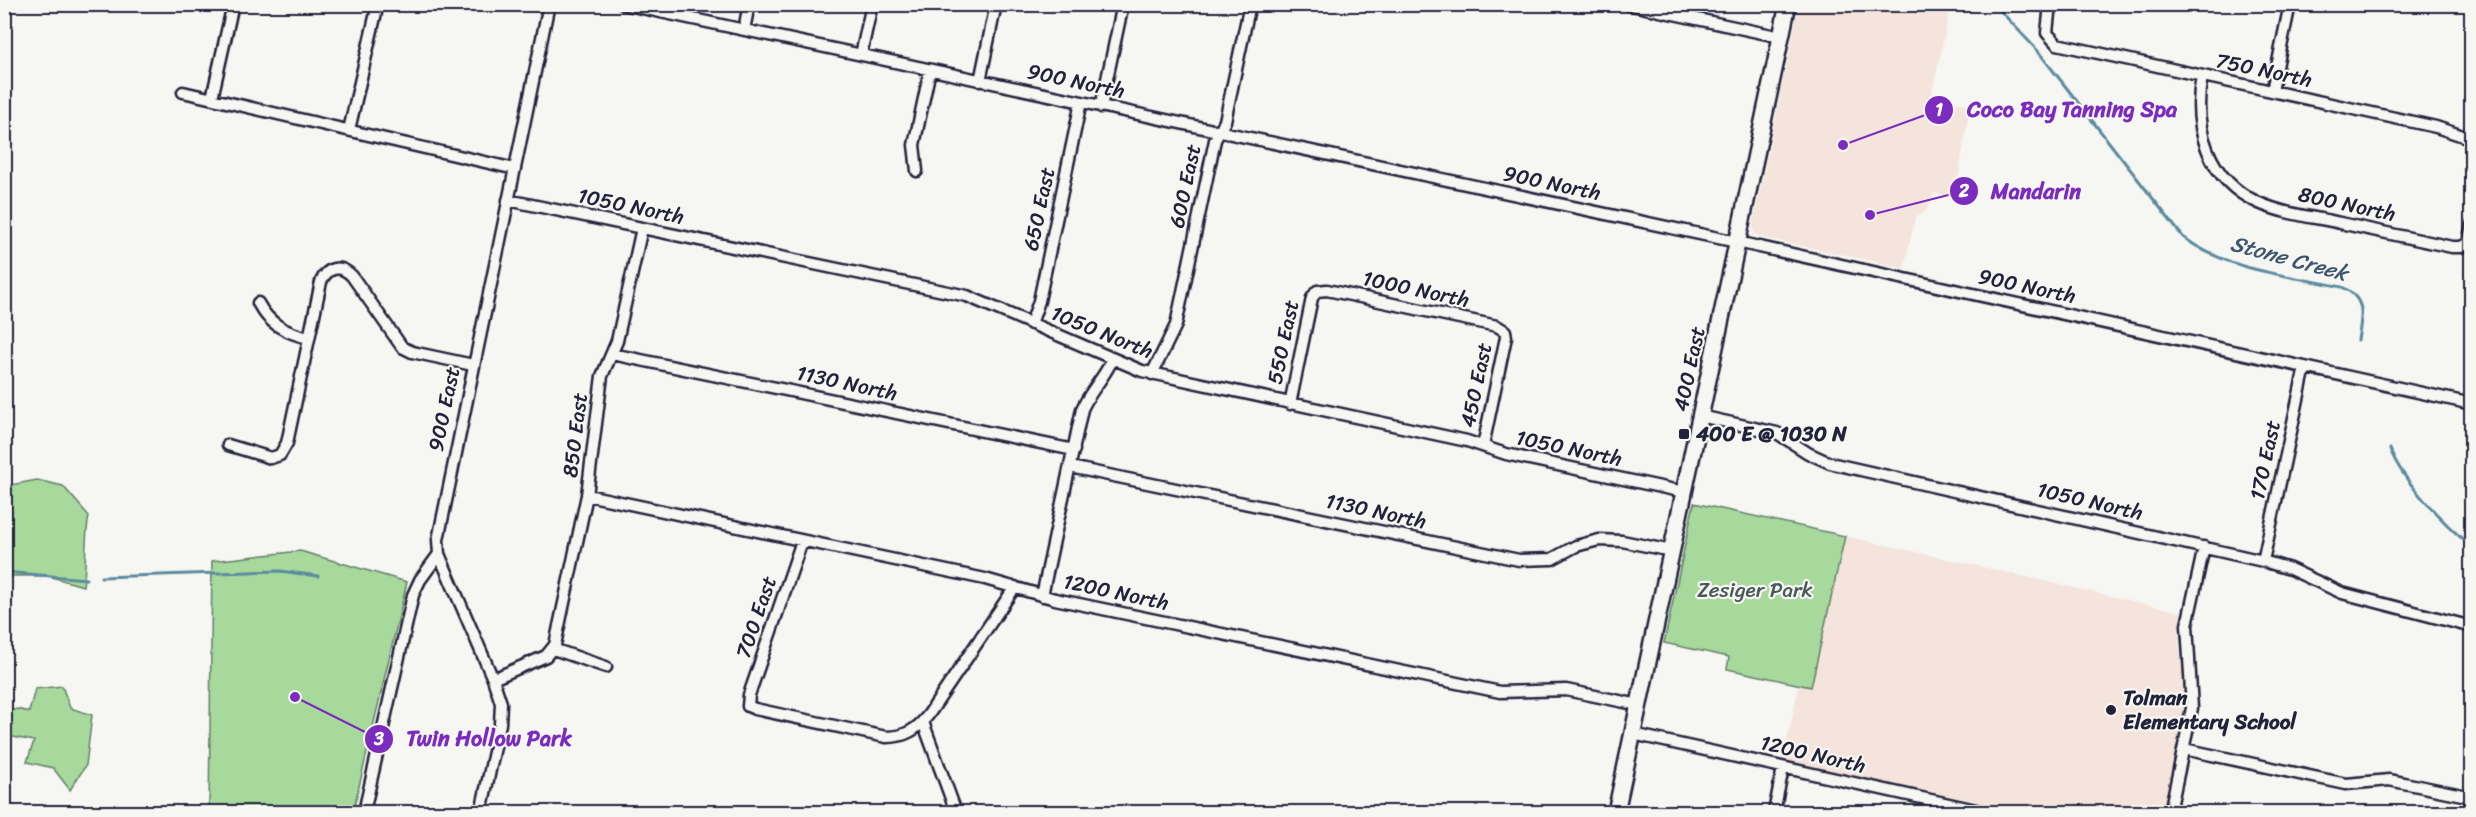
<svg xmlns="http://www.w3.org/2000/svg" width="2476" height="817" font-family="Sriracha,sans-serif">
	<rect width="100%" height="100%" fill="#f6f6f2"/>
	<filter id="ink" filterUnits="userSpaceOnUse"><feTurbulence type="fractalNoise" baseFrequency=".0167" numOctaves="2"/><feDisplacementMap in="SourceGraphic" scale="12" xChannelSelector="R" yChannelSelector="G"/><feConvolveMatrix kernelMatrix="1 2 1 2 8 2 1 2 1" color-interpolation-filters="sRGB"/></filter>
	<g filter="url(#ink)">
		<!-- built -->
		<path fill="#f4e4db" d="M1799,5H1951L1931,97L1970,105L1955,198L1934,193L1928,208L1915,218L1904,268L1761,237L1754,233L1753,225Z
			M1845,536L2181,612L2179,647L2184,681V708L2163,812H2021L1783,760L1799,685L1811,687Z"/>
		<!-- green -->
		<path fill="#a6d99b" stroke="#647e6b" stroke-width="1.5" d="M37,480L63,486L89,516C84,540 87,562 83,586L48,576H5V486Z
			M1694,503L1845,536L1811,687L1727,669L1729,657L1664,643Z
			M300,551L407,582L353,812H209L212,561Z
			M62,686L70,708L92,715L86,765L70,790L53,768L27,762L34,741L13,737H5V712L17,709L29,712L35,689Z"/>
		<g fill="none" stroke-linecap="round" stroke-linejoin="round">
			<!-- stream -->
			<path stroke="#5b8a9e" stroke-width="3" d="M1994,4L2037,50L2183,237C2227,271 2288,275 2342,287C2367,299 2362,315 2358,340
				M2390,449C2402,481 2445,525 2472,547
				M4,572L86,579
				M101,577L280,571L318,576"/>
			<defs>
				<path id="minor" d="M623,4L1737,242L2472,404
					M1627,4L1781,37
					M2050,4L2047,33L2057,44L2436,127L2472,139
					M744,30L749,4
					M861,55L872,4
					M2202,76C2192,127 2208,181 2259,203C2284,214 2313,217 2340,223C2377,231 2415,239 2452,247H2461L2468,243L2472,225
					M980,81L996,4
					M2272,91L2290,4
					M183,92L515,169
					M212,98L233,4
					M1101,107L1123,4
					M349,130L378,4
					M917,171L914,145L930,70
					M508,200L967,296L1142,371L1467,441L1506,454L1684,492
					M258,303C269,324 286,333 309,338
					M1031,324L1039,301L1081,102
					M612,354L1074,450
					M1152,374L1176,325L1215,140L1225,121L1250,4
					M1290,404L1312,298L1317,291L1327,290L1497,326L1505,331L1506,337L1483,446
					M1700,416L1777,433L1808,453L1830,463L2263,561L2290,569L2342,593L2472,627
					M228,445L271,458L280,455L287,443L321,282C327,267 340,264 352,276L402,347L412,352L473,365
					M1070,467L1519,560L1552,559L1576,546L1599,540L1622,541L1672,551
					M587,495L985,579L1055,599L1500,692L1566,690L1639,705
					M802,541L749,695L748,706L755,709L886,737C905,737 917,730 929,714L1015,587
					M2263,561L2305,367
					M1042,596L1082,409C1090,391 1104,378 1112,360
					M553,649L606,667
					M493,679L546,656L555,645L587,495L602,376L617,341L642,228
					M923,722L956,812
					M1633,734L1985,812
					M2184,749L2346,784L2389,780L2472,797
					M364,812L413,595L420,580L439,554
					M481,812L500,724L501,703L493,679L439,554L438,540L549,4
					M1774,812L1783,768
					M2170,812L2192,708L2187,625L2204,547"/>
				<path id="secondary" d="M1616,812L1788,4"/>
			</defs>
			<!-- minor casing -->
			<use href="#minor" stroke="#22223b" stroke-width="15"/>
			<!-- secondary casing -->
			<use href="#secondary" stroke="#22223b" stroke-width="20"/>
			<!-- minor -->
			<use href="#minor" stroke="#f6f6f2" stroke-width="10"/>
			<!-- secondary -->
			<use href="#secondary" stroke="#f6f6f2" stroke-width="15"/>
		</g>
	</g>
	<!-- markers -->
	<g fill="#22223b" stroke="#f6f6f2" stroke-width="2">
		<rect x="1678" y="428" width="12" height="12" rx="3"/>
		<circle cx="2111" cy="710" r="6"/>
	</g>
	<g text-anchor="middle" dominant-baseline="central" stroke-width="4.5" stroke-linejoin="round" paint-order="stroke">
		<!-- street labels -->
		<g font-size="21" fill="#22223b" stroke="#f6f6f2">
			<text transform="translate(2264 70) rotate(12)">750 North</text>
			<text transform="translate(1076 81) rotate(12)">900 North</text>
			<text transform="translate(1552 183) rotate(12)">900 North</text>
			<text transform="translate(1185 186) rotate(-78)">600 East</text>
			<text transform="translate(2347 204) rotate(12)">800 North</text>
			<text transform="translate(631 206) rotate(12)">1050 North</text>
			<text transform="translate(1039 209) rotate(-78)">650 East</text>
			<text transform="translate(2027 286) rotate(12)">900 North</text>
			<text transform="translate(1416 289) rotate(12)">1000 North</text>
			<text transform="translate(1102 332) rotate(22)">1050 North</text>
			<text transform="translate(1283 342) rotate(-78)">550 East</text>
			<text transform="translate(1689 369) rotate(-78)">400 East</text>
			<text transform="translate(847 383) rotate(12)">1130 North</text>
			<text transform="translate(1476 385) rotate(-78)">450 East</text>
			<text transform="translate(444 409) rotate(-78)">900 East</text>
			<text transform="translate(575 435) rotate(-83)">850 East</text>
			<text transform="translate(1569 448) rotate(12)">1050 North</text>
			<text transform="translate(2265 460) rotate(-78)">170 East</text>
			<text transform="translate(2090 501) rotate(13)">1050 North</text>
			<text transform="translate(1376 511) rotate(12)">1130 North</text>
			<text transform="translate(1116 592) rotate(12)">1200 North</text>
			<text transform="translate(756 617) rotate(-71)">700 East</text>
			<text transform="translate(1813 754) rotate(13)">1200 North</text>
		</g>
		<!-- poi labels -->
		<g font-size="21" font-weight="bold" fill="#22223b" stroke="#f6f6f2" text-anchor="start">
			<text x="1696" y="434">400 E @ 1030 N</text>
			<text x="2123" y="698">Tolman<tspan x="2123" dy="24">Elementary School</tspan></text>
		</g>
		<!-- park labels -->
		<g font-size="21" fill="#4a5958" stroke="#f6f6f2">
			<text x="1755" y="590">Zesiger Park</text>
		</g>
		<!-- water labels -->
		<g font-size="22" font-style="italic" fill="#3e566d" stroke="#f6f6f2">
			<text transform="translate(2289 258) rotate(15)">Stone Creek</text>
		</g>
	</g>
	<!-- callouts -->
	<path fill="none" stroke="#7b2cbf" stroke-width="2" d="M1843 145L1939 110M1870 215L1964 191M295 697L379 739"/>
	<g fill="#7b2cbf" stroke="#f6f6f2" stroke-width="2">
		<circle cx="1843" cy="145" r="6"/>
		<circle cx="1870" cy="215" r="6"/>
		<circle cx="295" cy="697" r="6"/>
		<circle cx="1939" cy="110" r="15"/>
		<circle cx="1964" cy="191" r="15"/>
		<circle cx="379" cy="739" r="15"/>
	</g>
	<g font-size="18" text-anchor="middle" font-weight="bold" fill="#fff">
		<text x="1939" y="116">1</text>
		<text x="1964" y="197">2</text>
		<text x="379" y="745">3</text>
	</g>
	<g font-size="22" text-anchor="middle" font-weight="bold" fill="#7b2cbf" stroke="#f6f6f2" stroke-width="4.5" stroke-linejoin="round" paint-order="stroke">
		<text x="2072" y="117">Coco Bay Tanning Spa</text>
		<text x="2036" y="199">Mandarin</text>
		<text x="489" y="746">Twin Hollow Park</text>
	</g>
	<!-- margin -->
	<rect width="2476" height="817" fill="none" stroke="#f6f6f2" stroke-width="24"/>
	<rect x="12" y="12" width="2452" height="793" fill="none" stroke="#22223b" stroke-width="2" filter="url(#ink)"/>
</svg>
